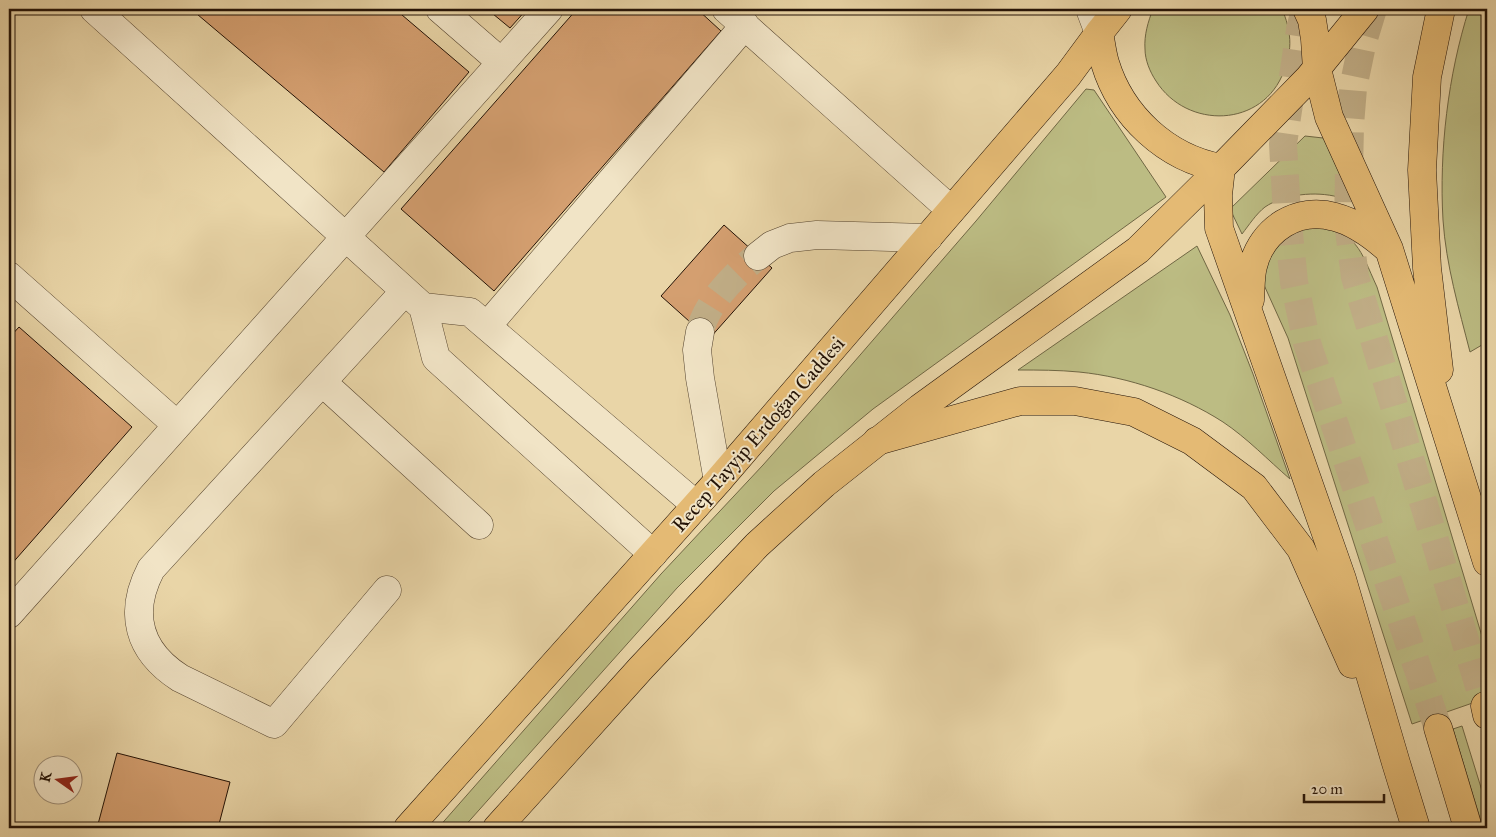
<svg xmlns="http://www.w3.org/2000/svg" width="1496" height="837" font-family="'IM FELL Great Primer',serif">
	<rect width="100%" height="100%" fill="#e9d5a7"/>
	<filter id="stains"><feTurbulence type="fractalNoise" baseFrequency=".004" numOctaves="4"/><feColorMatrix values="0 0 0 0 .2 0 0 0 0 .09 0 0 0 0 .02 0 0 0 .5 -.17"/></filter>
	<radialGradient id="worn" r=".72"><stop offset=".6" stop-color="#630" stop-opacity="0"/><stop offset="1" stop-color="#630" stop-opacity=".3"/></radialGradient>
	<!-- green -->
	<path fill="#bcbc83" stroke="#706744" d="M1153,9H1282C1291,30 1293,49 1284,71C1263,128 1187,130 1156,81C1150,72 1145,60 1145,49C1144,35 1148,22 1153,9Z
		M1469,9H1487V342L1470,352C1459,309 1446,265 1443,220C1439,151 1448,75 1469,9Z
		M1086,89L1094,90L1166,197L873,409L774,491L677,588L463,828H438L661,574L763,465L835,384L976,221Z
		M1305,136L1332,139L1346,191L1338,197C1316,191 1284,194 1265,207C1256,214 1249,225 1242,234L1230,209Z
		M1313,225C1359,234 1359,248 1377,287L1487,653V698L1412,724L1288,338L1264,285V269L1270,255L1286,236Z
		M1197,246L1230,315L1253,374L1290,479C1268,460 1247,438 1223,422C1181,395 1129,377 1079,372C1059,370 1038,370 1018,370Z
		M1462,726L1487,807V828H1483L1453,729Z"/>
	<!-- building -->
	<path fill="#d49f70" stroke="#231206" d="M191,9H395L469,72L384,172Z
		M487,9H527L510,28Z
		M577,9H697L721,31L494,291L401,209Z
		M724,225L772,268L709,339L661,296Z
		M19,327L132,427L9,567V338Z
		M117,753L230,782L218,828H97Z"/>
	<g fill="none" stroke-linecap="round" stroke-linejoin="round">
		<!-- minor-tunnel -->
		<path stroke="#c1ae87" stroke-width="28" stroke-dasharray="28 14" stroke-linecap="butt" d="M700,332C705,304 737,272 758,256"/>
		<!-- highway-tunnel -->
		<path stroke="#c1ae87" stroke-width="28" stroke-dasharray="28 14" stroke-linecap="butt" d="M1305,9L1300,30L1283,144L1287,214L1294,282L1307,343L1438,728
			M1373,9L1362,45L1353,88L1350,125L1348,222L1355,277L1485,706"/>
		<defs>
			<path id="minor" d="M94,9L423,307L436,358L653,554
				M440,9L501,62
				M726,9L951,210
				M1090,9L1099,33
				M758,256L772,245L790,238L817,235L928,238
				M9,276L177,425
				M423,307L470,312L696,505
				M487,326L745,25
				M700,332L697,350L700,378L718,481
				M322,382L479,525
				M387,590L274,724L180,678C138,651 128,613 151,569L405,291
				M9,614L549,9"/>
			<path id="major" d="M408,828L718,481L1068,75L1099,33
				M497,828L641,668L757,545L824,484L920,408L1138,250L1221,168"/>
			<path id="highway" d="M1118,9L1099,33C1101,42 1102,53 1105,63C1121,116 1166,158 1221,168
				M1307,9L1312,20L1315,39L1317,69L1329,117L1389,249L1487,562
				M1365,9L1309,78L1221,168L1218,195L1219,228L1342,579L1396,763L1416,828
				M1250,300C1251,289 1250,277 1253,266C1262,229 1298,206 1335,217C1355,222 1372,235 1387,248
				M1439,370L1427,268L1422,170L1427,77L1441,9
				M877,441L1020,401H1075L1134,412L1192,441L1254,487L1301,549L1352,664
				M1485,706L1487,715
				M1438,728L1468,828"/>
		</defs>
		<!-- minor casing -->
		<use href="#minor" stroke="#54432e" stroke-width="29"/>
		<!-- major casing -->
		<use href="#major" stroke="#231206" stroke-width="29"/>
		<!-- highway casing -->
		<use href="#highway" stroke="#231206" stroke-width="29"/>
		<!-- minor -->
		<use href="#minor" stroke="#f1e4c6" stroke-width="28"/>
		<!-- major -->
		<use href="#major" stroke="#e4ba74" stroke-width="28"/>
		<!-- highway -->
		<use href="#highway" stroke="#e4ba74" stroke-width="28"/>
	</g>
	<g text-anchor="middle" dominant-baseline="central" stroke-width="4" stroke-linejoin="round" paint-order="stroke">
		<!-- street labels -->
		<g font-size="20" fill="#231206" stroke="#f1e4c6">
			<text transform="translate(758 434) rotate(-49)">Recep Tayyip Erdoğan Caddesi</text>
		</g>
	</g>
	<!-- margin -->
	<rect width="1496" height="837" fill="none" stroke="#e9d5a7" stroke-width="30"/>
	<rect x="10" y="10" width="1476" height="817" fill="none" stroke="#231206" stroke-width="2.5"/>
	<rect x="15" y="15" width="1466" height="807" fill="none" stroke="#231206"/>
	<!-- north arrow -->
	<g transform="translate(58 780) rotate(284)"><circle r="24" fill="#f1e4c6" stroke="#9f9079"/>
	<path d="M0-4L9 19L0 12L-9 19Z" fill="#8f2418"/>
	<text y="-8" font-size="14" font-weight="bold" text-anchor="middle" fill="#231206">K</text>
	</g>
	<!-- scale -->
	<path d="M1304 794v8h80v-8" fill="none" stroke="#231206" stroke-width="2.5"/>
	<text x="1311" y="794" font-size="15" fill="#231206" stroke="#f1e4c6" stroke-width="4" paint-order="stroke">20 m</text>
	<rect width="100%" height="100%" filter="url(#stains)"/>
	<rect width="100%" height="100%" fill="url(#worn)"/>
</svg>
